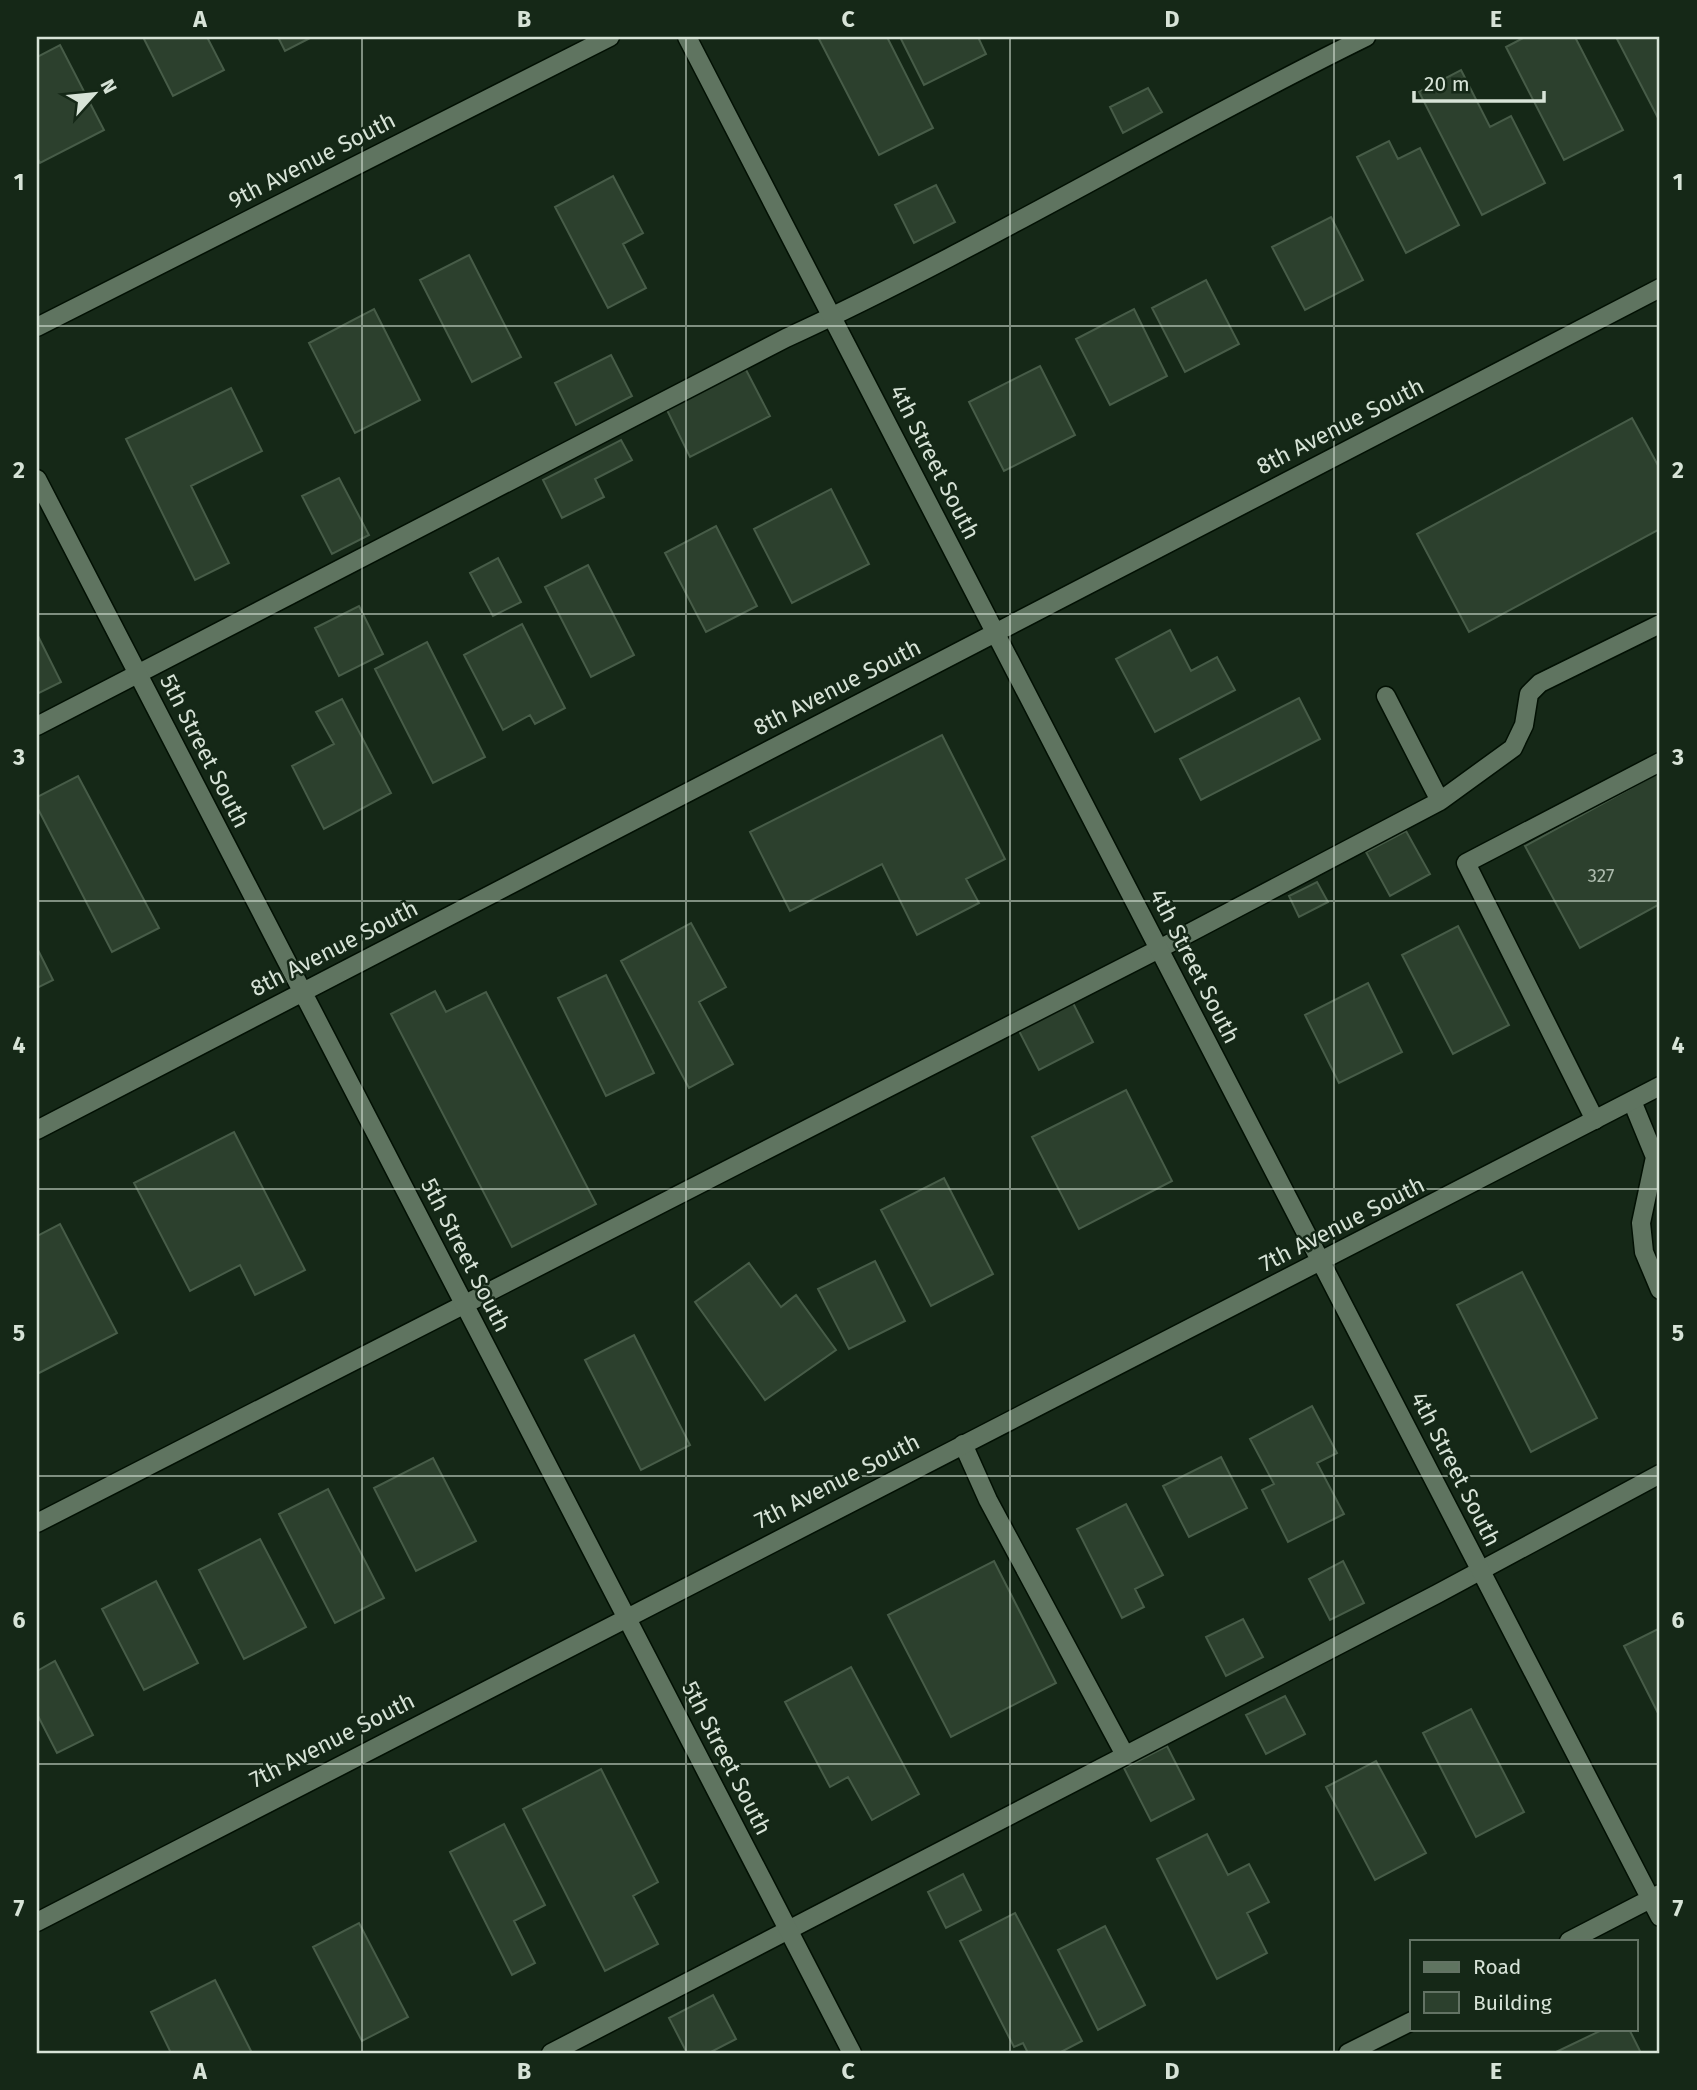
<svg xmlns="http://www.w3.org/2000/svg" width="1697" height="2090" font-family="'Fira Sans',sans-serif">
	<rect width="100%" height="100%" fill="#152817"/>
	<!-- building -->
	<path fill="#2c402d" stroke="#475c48" stroke-width="2" d="M143,37H207L224,70L173,96Z
		M278,37H312L285,51Z
		M818,37H887L933,128L879,155Z
		M900,37H978L986,54L924,85Z
		M1525,37H1575L1623,130L1564,160L1506,47Z
		M1616,37H1660V117L1658,118Z
		M60,45L104,130L40,163L37,157V57Z
		M1461,70L1490,127L1511,116L1545,183L1482,215L1419,92Z
		M1148,88L1162,112L1123,133L1110,107Z
		M1389,141L1398,159L1420,148L1459,225L1406,253L1357,157Z
		M613,176L643,233L623,244L646,288L608,308L555,207Z
		M936,185L955,222L914,243L895,205Z
		M1331,217L1363,280L1305,310L1272,247Z
		M469,255L521,357L472,382L420,280Z
		M1206,280L1239,344L1185,372L1152,308Z
		M374,309L420,400L355,433L309,343Z
		M1134,309L1167,376L1110,405L1076,339Z
		M611,355L632,396L576,425L555,383Z
		M744,366L770,416L690,457L665,406Z
		M1040,366L1075,435L1004,471L969,402Z
		M231,388L262,451L191,486L229,563L195,580L126,439Z
		M1632,418L1660,469V529L1469,632L1417,534Z
		M621,440L632,460L595,479L604,497L562,518L543,480Z
		M339,478L369,535L332,554L302,496Z
		M831,489L869,564L792,603L754,529Z
		M716,526L757,606L706,632L665,553Z
		M498,558L521,602L493,616L470,573Z
		M588,565L634,655L591,677L545,587Z
		M359,606L383,654L339,676L315,628Z
		M522,624L565,708L535,724L530,715L503,730L464,655Z
		M1170,630L1191,671L1217,657L1235,690L1155,732L1116,659Z
		M37,634L61,682L37,694Z
		M427,642L485,757L433,783L375,669Z
		M1299,698L1320,739L1201,800L1180,759Z
		M342,699L391,793L324,829L292,766L334,744L316,712Z
		M942,735L1005,859L966,879L979,903L917,935L882,864L790,911L750,832Z
		M1660,772V904L1580,948L1525,846Z
		M78,776L159,928L112,952L37,807V797Z
		M1406,831L1430,874L1390,896L1366,852Z
		M1317,882L1328,902L1299,917L1289,896Z
		M691,923L726,987L699,1002L733,1064L689,1088L621,961Z
		M1458,926L1509,1025L1453,1054L1402,955Z
		M37,948L53,980L37,988Z
		M606,975L654,1073L606,1096L558,998Z
		M1368,983L1402,1052L1339,1083L1305,1015Z
		M435,991L446,1012L486,992L596,1204L512,1247L391,1014Z
		M1073,1003L1093,1042L1039,1070L1019,1031Z
		M1126,1090L1172,1181L1079,1229L1032,1137Z
		M234,1132L305,1270L255,1295L240,1265L190,1291L134,1183Z
		M944,1178L993,1274L931,1306L881,1210Z
		M60,1224L117,1333L37,1374V1236Z
		M875,1261L905,1321L849,1349L818,1289Z
		M749,1263L781,1307L796,1295L836,1350L765,1400L695,1302Z
		M1522,1272L1597,1418L1531,1452L1457,1305Z
		M634,1335L690,1445L641,1470L585,1360Z
		M1312,1406L1337,1453L1317,1463L1344,1514L1288,1542L1262,1490L1274,1484L1250,1439Z
		M1221,1457L1247,1508L1189,1537L1163,1486Z
		M433,1458L476,1541L416,1571L374,1488Z
		M328,1489L384,1598L335,1623L279,1514Z
		M1126,1504L1163,1575L1135,1589L1144,1607L1122,1618L1077,1529Z
		M260,1539L306,1627L244,1659L199,1570Z
		M994,1561L1056,1683L951,1737L888,1615Z
		M1343,1561L1364,1603L1330,1620L1309,1579Z
		M156,1581L198,1663L144,1690L102,1609Z
		M1243,1619L1263,1657L1226,1676L1206,1637Z
		M1660,1628V1717L1624,1646Z
		M55,1661L93,1735L57,1753L37,1714V1671Z
		M851,1667L919,1794L872,1820L848,1777L830,1787L785,1702Z
		M1285,1696L1305,1734L1266,1754L1246,1715Z
		M1471,1709L1524,1812L1476,1837L1423,1733Z
		M1167,1746L1194,1799L1151,1821L1124,1768Z
		M1376,1761L1426,1853L1375,1880L1326,1787Z
		M601,1769L658,1882L633,1896L658,1944L605,1971L523,1809Z
		M504,1824L545,1905L514,1921L535,1963L512,1975L450,1852Z
		M1207,1834L1228,1875L1249,1864L1269,1902L1247,1913L1267,1953L1217,1979L1157,1859Z
		M963,1874L981,1910L946,1928L928,1892Z
		M1015,1913L1082,2041L1059,2053H1028L1023,2043L1014,2047L960,1941Z
		M359,1923L408,2017L362,2041L313,1947Z
		M1105,1926L1145,2005L1098,2030L1058,1950Z
		M215,1980L252,2053H171L151,2012Z
		M713,1995L736,2039L709,2053H687L669,2018Z
		M1604,2029H1629L1641,2053H1554Z"/>
	<g fill="none" stroke-linecap="round" stroke-linejoin="round">
		<defs>
			<path id="service" d="M1386,696L1440,801
				M37,726L786,338C984,247 1170,133 1366,37
				M1632,1101L1655,1157L1641,1223L1644,1252L1660,1290
				M1595,1120L1466,863L1660,762
				M963,1444L988,1500L1125,1755
				M37,1523L1159,949L1440,801L1513,748L1524,725L1529,694L1540,683L1660,624
				M551,2053L1437,1594L1660,1474"/>
			<path id="minor" d="M687,37L1660,1917
				M37,479L852,2053
				M37,1130L1660,288
				M37,1922C577,1641 1120,1366 1660,1086
				M1569,1941L1660,1894
				M1348,2053L1412,2021"/>
			<path id="secondary" d="M37,327L610,37"/>
		</defs>
		<!-- service casing -->
		<use href="#service" stroke="#021003" stroke-width="21"/>
		<!-- minor casing -->
		<use href="#minor" stroke="#021003" stroke-width="21"/>
		<!-- secondary casing -->
		<use href="#secondary" stroke="#021003" stroke-width="21"/>
		<!-- service -->
		<use href="#service" stroke="#5f7460" stroke-width="18"/>
		<!-- minor -->
		<use href="#minor" stroke="#5f7460" stroke-width="18"/>
		<!-- secondary -->
		<use href="#secondary" stroke="#5f7460" stroke-width="18"/>
	</g>
	<!-- grid -->
	<path fill="none" stroke="#d7e3d7" stroke-width="2" stroke-opacity="0.55" d="M362,37V2053M686,37V2053M1010,37V2053M1334,37V2053M37,326H1660M37,614H1660M37,901H1660M37,1189H1660M37,1476H1660M37,1764H1660"/>
	<g text-anchor="middle" dominant-baseline="central" stroke-width="5" stroke-linejoin="round" paint-order="stroke">
		<!-- number labels -->
		<g font-size="19" fill="#acbaac">
			<text x="1601" y="875">327</text>
		</g>
		<!-- street labels -->
		<g font-size="23" fill="#d7e3d7" stroke="#152817">
			<text transform="translate(312 160) rotate(-27)">9th Avenue South</text>
			<text transform="translate(1340 426) rotate(-27)">8th Avenue South</text>
			<text transform="translate(935 462) rotate(63)">4th Street South</text>
			<text transform="translate(837 687) rotate(-27)">8th Avenue South</text>
			<text transform="translate(205 751) rotate(63)">5th Street South</text>
			<text transform="translate(334 948) rotate(-27)">8th Avenue South</text>
			<text transform="translate(1195 966) rotate(63)">4th Street South</text>
			<text transform="translate(1342 1224) rotate(-27)">7th Avenue South</text>
			<text transform="translate(466 1255) rotate(63)">5th Street South</text>
			<text transform="translate(1456 1469) rotate(63)">4th Street South</text>
			<text transform="translate(837 1481) rotate(-27)">7th Avenue South</text>
			<text transform="translate(332 1740) rotate(-27)">7th Avenue South</text>
			<text transform="translate(727 1758) rotate(63)">5th Street South</text>
		</g>
	</g>
	<!-- border -->
	<rect width="1697" height="2090" fill="none" stroke="#152817" stroke-width="77"/>
	<!-- legend -->
	<rect x="1410" y="1940" width="228" height="91" fill="#152817" stroke="#637364" stroke-width="2"/>
	<rect x="1424" y="1962" width="35" height="10" fill="#5f7460" stroke="#637364" stroke-width="2"/>
	<text x="1473" y="1974" font-size="21" fill="#d7e3d7">Road</text>
	<rect x="1424" y="1992" width="35" height="21" fill="#2c402d" stroke="#637364" stroke-width="2"/>
	<text x="1473" y="2010" font-size="21" fill="#d7e3d7">Building</text>
	<!-- north arrow -->
	<g transform="translate(94 94) rotate(63)" stroke="#152817" stroke-width="5" paint-order="stroke">
	<path d="M0-5L12 26L0 18L-12 26Z" fill="#d7e3d7"/>
	<text y="-10" font-size="19" font-weight="bold" text-anchor="middle" fill="#d7e3d7">N</text>
	</g>
	<!-- scale -->
	<path d="M1414 91v10h130v-10" fill="none" stroke="#d7e3d7" stroke-width="3.5"/>
	<text x="1424" y="91" font-size="21" fill="#d7e3d7" stroke="#152817" stroke-width="5" paint-order="stroke">20 m</text>
	<rect x="38" y="38" width="1620" height="2014" fill="none" stroke="#d7e3d7" stroke-width="2.5"/>
	<g font-size="23" text-anchor="middle" font-weight="bold" fill="#d7e3d7">
		<text x="200" y="27">A</text>
		<text x="524" y="27">B</text>
		<text x="848" y="27">C</text>
		<text x="1172" y="27">D</text>
		<text x="1496" y="27">E</text>
		<text x="19" y="190">1</text>
		<text x="1678" y="190">1</text>
		<text x="19" y="478">2</text>
		<text x="1678" y="478">2</text>
		<text x="19" y="765">3</text>
		<text x="1678" y="765">3</text>
		<text x="19" y="1053">4</text>
		<text x="1678" y="1053">4</text>
		<text x="19" y="1341">5</text>
		<text x="1678" y="1341">5</text>
		<text x="19" y="1628">6</text>
		<text x="1678" y="1628">6</text>
		<text x="19" y="1916">7</text>
		<text x="1678" y="1916">7</text>
		<text x="200" y="2079">A</text>
		<text x="524" y="2079">B</text>
		<text x="848" y="2079">C</text>
		<text x="1172" y="2079">D</text>
		<text x="1496" y="2079">E</text>
	</g>
</svg>
